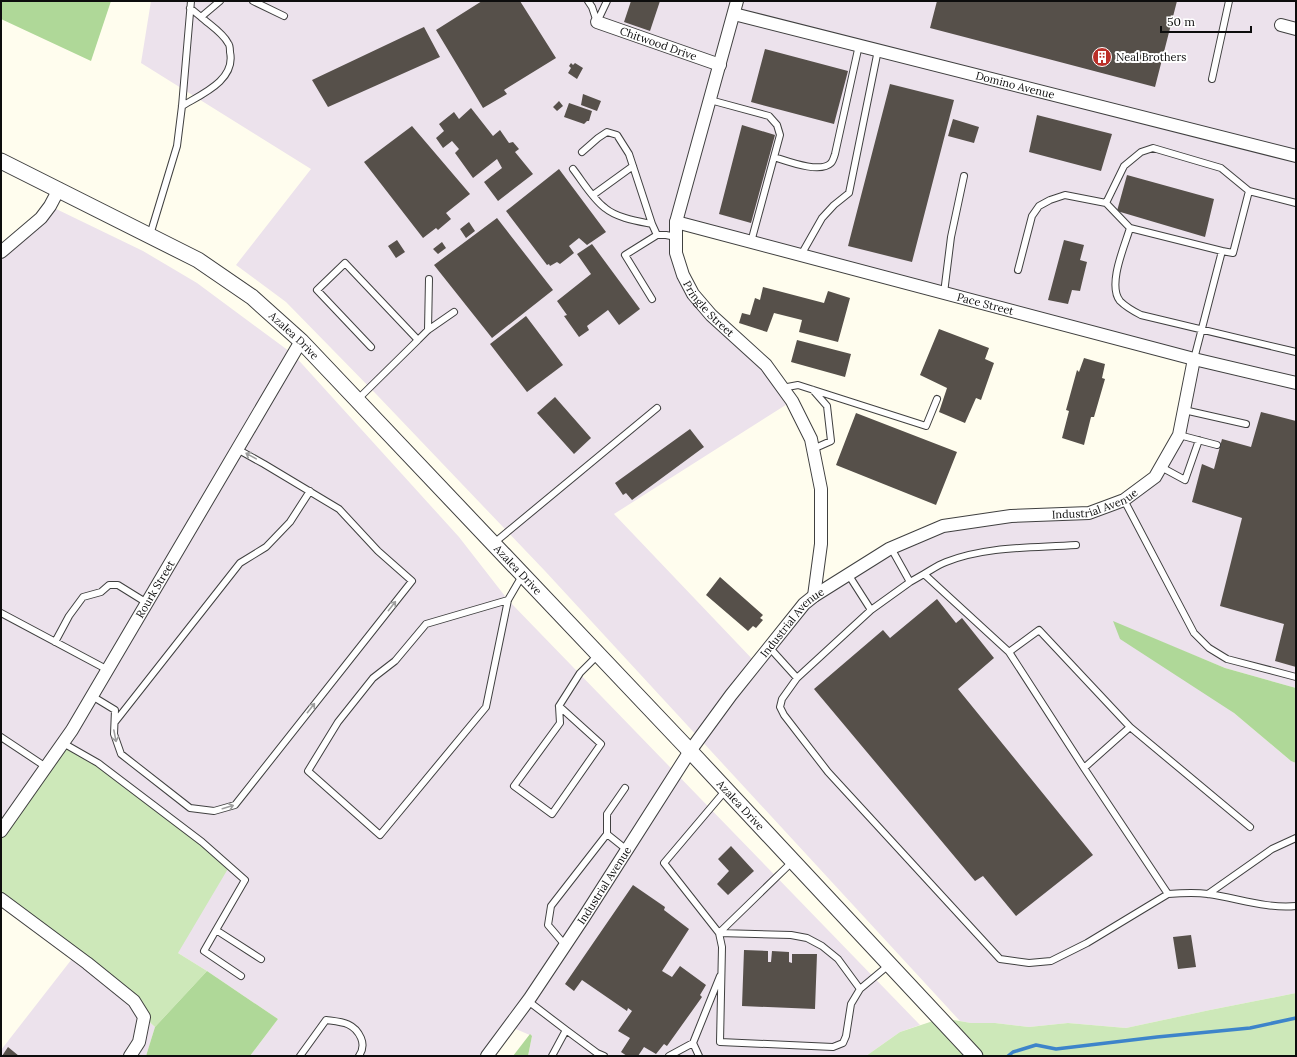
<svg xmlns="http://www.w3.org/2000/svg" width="1297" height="1057" font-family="Lora,serif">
	<rect width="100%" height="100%" fill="#fffdee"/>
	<!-- industrial -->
	<path fill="#ece2ec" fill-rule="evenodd" d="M151,1H1296V688L1225,668L1113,622L1234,713L1291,761L1296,763V993L1210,1010L1126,1028L1068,1023L1029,1027L995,1023H971L960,1021L545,571L377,395L286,302L236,265L311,169L141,63ZM676,222L1194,359L1179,435L1155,477L1089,513L943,526L814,596L756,663L614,514L792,401L683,275Z
		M50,206L143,251L197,283L293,354L459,537L508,600L920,1025L900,1032L866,1056H528L532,1036L509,1026L487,1056H250L278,1019L207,971L178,953L1,830V252Z
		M75,955L155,1027L146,1056H1V1050Z"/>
	<!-- green -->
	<path fill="#cde8b9" d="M63,743L98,763L229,867L178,953L207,971L155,1027L144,1017L1,899V831Z
		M1296,993V1056H866L900,1032L942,1018L971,1023H995L1029,1027L1068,1023L1126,1028L1210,1010Z"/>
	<!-- forest -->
	<path fill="#afd898" d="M1,1H111L91,61L1,19Z
		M1113,621L1225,668L1296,688V763L1291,761L1234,713L1120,639Z
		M207,971L278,1019L250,1056H146L155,1027Z
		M530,1034L532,1036L528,1056H513Z"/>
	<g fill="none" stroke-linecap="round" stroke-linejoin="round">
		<!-- stream -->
		<path stroke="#3d84ca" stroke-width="3.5" d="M1008,1056L1013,1052L1036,1045L1056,1049L1157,1037L1250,1028L1296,1018"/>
	</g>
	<!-- building -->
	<path fill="#56504a" d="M482,1H520L556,58L504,90L507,94L483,108L436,30Z
		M631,1H660L650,31L624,22Z
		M937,1H1177L1155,87L930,28Z
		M424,27L440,57L328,107L312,80Z
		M765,49L848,71L834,124L751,102Z
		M571,63L573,65L575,63L583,68L577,79L568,73L571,68L569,66Z
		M890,84L954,100L912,262L848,246Z
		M583,94L601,101L597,111L581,105Z
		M559,101L563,106L557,111L553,107Z
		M569,103L592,111L589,121H587L584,124L564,117Z
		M471,108L493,136L500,130L509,143L513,142L519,149L515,152L533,174L498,201L484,182L502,168L497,159L473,178L455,153L459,149L452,141L443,148L436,138L444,131L439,124L454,112L459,119Z
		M1037,115L1112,134L1101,171L1029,152Z
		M953,119L979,127L974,143L948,136Z
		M742,125L775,135L751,223L719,214Z
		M412,126L470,194L446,213L451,219L438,230L436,228L423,238L364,162Z
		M559,169L606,232L587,245L579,238L569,246L574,253L560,264L557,262L550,266L549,264L547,265L506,211Z
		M1127,175L1214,199L1205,237L1117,211Z
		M497,218L553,290L492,338L434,265Z
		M469,222L475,231L466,238L460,229Z
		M397,240L405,252L396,258L388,246Z
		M1064,240L1084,245L1080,260L1087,262L1080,291L1072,290L1068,304L1048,300Z
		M442,242L446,248L438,254L433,249Z
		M592,244L640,309L619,325L608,310L587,326L589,330L579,337L564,316L567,315L557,301L591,274L577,254Z
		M763,287L824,303L828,291L850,298L838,342L799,332L802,320L774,313L767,332L739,323L742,313L750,315L755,298L760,300Z
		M526,316L563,365L527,392L490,344Z
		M939,329L989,348L985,359L994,363L981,400L976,398L965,423L939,412L947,388L920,375Z
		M797,340L851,354L845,377L791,362Z
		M1084,358L1105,364L1102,378L1105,379L1094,417H1091L1084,445L1062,438L1069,411L1066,410L1077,370L1079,372Z
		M555,397L591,438L574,454L537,413Z
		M1261,412L1296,421V667L1275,661L1284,624L1220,606L1242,518L1192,502L1202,464L1214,469L1222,439L1251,447Z
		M856,413L957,452L936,505L836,465Z
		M690,429L704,447L632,500L626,493L623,495L615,483Z
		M720,577L763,615L760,618L763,620L756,628L753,626L748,631L706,595Z
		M937,599L956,623L962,618L994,658L958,689L1093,855L1016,916L983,876L975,881L814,689L883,630L890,638Z
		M731,846L754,871L728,895L717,884L729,871L718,859Z
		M633,885L665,907L664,910L689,929L662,971L672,977L680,966L706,985L700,995L702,997L667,1046L664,1044L656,1054L644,1047L638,1056H627L621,1052L630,1038L618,1031L632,1011L628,1008L627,1011L582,980L574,991L565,984Z
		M1191,935L1196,967L1178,969L1173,937Z
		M744,950L768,951V962H771L772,951L789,952V962L792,963V954H817L815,1009L742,1006Z
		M8,1047L19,1056H2Z"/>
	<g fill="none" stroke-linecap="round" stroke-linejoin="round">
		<defs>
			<path id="service" d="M253,1L284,16
				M588,1L592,7L597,22L607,1
				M190,8L201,17L220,1
				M1212,79L1229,1
				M710,100L769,116L777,125L780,135L751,242
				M182,106C202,94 236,80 230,52C230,49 230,45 228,43C223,33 210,25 201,17
				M582,152L598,138L607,132L617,135L629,154L652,224
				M774,157C787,161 820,174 831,163C833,161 834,157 835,154L859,45
				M573,169C583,182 592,198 605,208C617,218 637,221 652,224L657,235H666L676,237
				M593,195L633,166
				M1106,203L1124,166L1141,152L1153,148L1221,168L1249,191
				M1130,228C1125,245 1107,285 1120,301C1126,307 1133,311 1141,315L1296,352
				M150,235L177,146L182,106L191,1
				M1222,251L1233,253L1249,191L1296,203
				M801,255L822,218L834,205L849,193L878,50
				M1018,270L1032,216L1039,206L1050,200L1065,195L1106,203L1130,228L1222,251L1194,359
				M944,293L951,237L964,176
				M652,299L625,255L657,235
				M428,330L429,279
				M418,340L428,330L454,312
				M782,388L798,385L926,426L937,399
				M357,400L418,340L345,263L317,290L371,347
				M1184,410L1246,424
				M1179,435L1217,445
				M813,449L831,441L827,406L813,390
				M1161,467L1185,480L1199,440
				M1124,500L1194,633L1209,648L1227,659L1296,677
				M494,543L657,408
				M891,548L910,582L871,610L797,678L782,699L780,707L784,715L828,772L1000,959L1029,963L1051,961L1087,943L1168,894L1084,768L1009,652L924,574L910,582
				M848,574L871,610
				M924,574C931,570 938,565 946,562C986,546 1033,548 1076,545
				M508,600L426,624L395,661L373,678L338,722L308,771L380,835L486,707L508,600L522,576
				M1,613L108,670
				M55,642L69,616L83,597L101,592L109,585H118L147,603
				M769,647L797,678
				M1009,652L1039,630L1130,727
				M92,696L115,710L114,734L121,754L190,808L214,811L235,805L412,581L378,551L339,509L264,464L237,449
				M559,706L601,744L552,814L514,786L560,723L559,706L580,673L599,654
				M115,722L240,563L266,547L290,522L310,491
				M1,737L46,767
				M63,743L98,763L202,842L245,880L216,930L261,959
				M1084,768L1130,727L1250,827
				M625,788L607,814V834L627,850
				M725,791L664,863L719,933L793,861
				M1168,894C1181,893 1194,892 1208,894C1237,898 1267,909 1296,906
				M1208,894L1272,849L1296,838
				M216,930L204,951L241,976
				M565,945L548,925L551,906L607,834
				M860,989L838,959L822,946L807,938L791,935L719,933L722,947L720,1042L833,1047L843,1043L846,1036L851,1004L860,989L890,964
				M528,1001L566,1030L552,1056
				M566,1030L597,1053L604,1056
				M300,1056L326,1020C341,1022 354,1022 361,1038C364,1045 363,1050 359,1056
				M669,1056L693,1043
				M699,1056L693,1043L720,976"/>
			<g id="minor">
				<path id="s1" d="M737,1L676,222V253L683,275L693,294L711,315L766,365L792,401L811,439L821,489V544L814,596"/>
				<path id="s2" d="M734,14L1296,156"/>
				<path id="s3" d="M597,22L720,65"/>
				<path d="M1281,25L1296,29"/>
				<path id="s4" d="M676,222L1194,359L1296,383"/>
				<path d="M1,252L41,218L50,206L59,189"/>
				<path id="s5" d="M1,831L72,730L301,341"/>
				<path d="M1,899L87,963L134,1001L144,1017L139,1042L130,1056"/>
				<path id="s6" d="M487,1056L530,998L584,917L690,751L731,695L804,604L814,596L889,549L943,526L1011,516L1089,513L1124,500L1155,477L1179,435L1194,359"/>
			</g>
			<g id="tertiary">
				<path id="s7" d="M1,161L198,260L252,297L301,341L690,751L975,1056"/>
			</g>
		</defs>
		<!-- service casing -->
		<use href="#service" stroke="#404040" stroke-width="8"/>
		<!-- minor casing -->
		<use href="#minor" stroke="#404040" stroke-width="14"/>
		<!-- tertiary casing -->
		<use href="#tertiary" stroke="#404040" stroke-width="17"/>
		<!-- service -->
		<use href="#service" stroke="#fff" stroke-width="6"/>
		<!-- minor -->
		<use href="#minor" stroke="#fff" stroke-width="12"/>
		<!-- tertiary -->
		<use href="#tertiary" stroke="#fff" stroke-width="15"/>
	</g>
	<!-- one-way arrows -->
	<defs><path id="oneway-shaft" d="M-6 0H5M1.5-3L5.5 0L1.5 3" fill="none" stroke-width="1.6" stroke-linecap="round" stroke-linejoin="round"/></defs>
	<g stroke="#9e9e9e">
		<use href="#oneway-shaft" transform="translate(251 456) rotate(-151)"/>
		<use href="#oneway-shaft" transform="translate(392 606) rotate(-52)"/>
		<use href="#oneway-shaft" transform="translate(311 708) rotate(-52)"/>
		<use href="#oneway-shaft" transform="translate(115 736) rotate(79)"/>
		<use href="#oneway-shaft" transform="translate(228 807) rotate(-17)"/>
	</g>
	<!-- icons -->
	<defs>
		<symbol id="building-disc" viewBox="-11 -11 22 22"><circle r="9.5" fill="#ba3029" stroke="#fff"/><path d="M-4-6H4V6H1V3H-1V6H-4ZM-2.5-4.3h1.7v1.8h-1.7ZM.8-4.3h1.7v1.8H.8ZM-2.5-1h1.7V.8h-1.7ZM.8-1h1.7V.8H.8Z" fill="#fff"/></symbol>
	</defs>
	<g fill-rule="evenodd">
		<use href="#building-disc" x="1091" y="46" width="22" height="22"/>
	</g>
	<g text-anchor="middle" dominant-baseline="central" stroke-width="4" stroke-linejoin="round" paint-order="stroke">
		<!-- street labels -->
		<g font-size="11" fill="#0d0d0d" stroke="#fff">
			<text stroke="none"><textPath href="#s3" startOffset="65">Chitwood Drive</textPath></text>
			<text stroke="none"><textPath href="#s2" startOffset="290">Domino Avenue</textPath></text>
			<text stroke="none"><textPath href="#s4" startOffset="320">Pace Street</textPath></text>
			<text stroke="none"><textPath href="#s1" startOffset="326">Pringle Street</textPath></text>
			<text stroke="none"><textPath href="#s7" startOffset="343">Azalea Drive</textPath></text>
			<text stroke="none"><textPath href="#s6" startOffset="867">Industrial Avenue</textPath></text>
			<text stroke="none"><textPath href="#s7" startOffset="667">Azalea Drive</textPath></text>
			<text stroke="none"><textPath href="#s5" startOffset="287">Rourk Street</textPath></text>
			<text stroke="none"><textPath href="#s6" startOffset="531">Industrial Avenue</textPath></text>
			<text stroke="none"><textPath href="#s7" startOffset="991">Azalea Drive</textPath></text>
			<text stroke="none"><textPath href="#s6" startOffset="207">Industrial Avenue</textPath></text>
		</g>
		<!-- poi labels -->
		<g font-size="11" fill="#0d0d0d" stroke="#fff" text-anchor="start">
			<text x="1116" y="57">Neal Brothers</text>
		</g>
	</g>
	<!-- border -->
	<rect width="1297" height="1057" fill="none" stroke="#0d0d0d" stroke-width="4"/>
	<!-- scale -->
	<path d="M1161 26v6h90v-6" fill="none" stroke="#0d0d0d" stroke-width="2"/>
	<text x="1167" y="26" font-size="12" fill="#0d0d0d" stroke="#ffffff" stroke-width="3" paint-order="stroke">50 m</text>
</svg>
